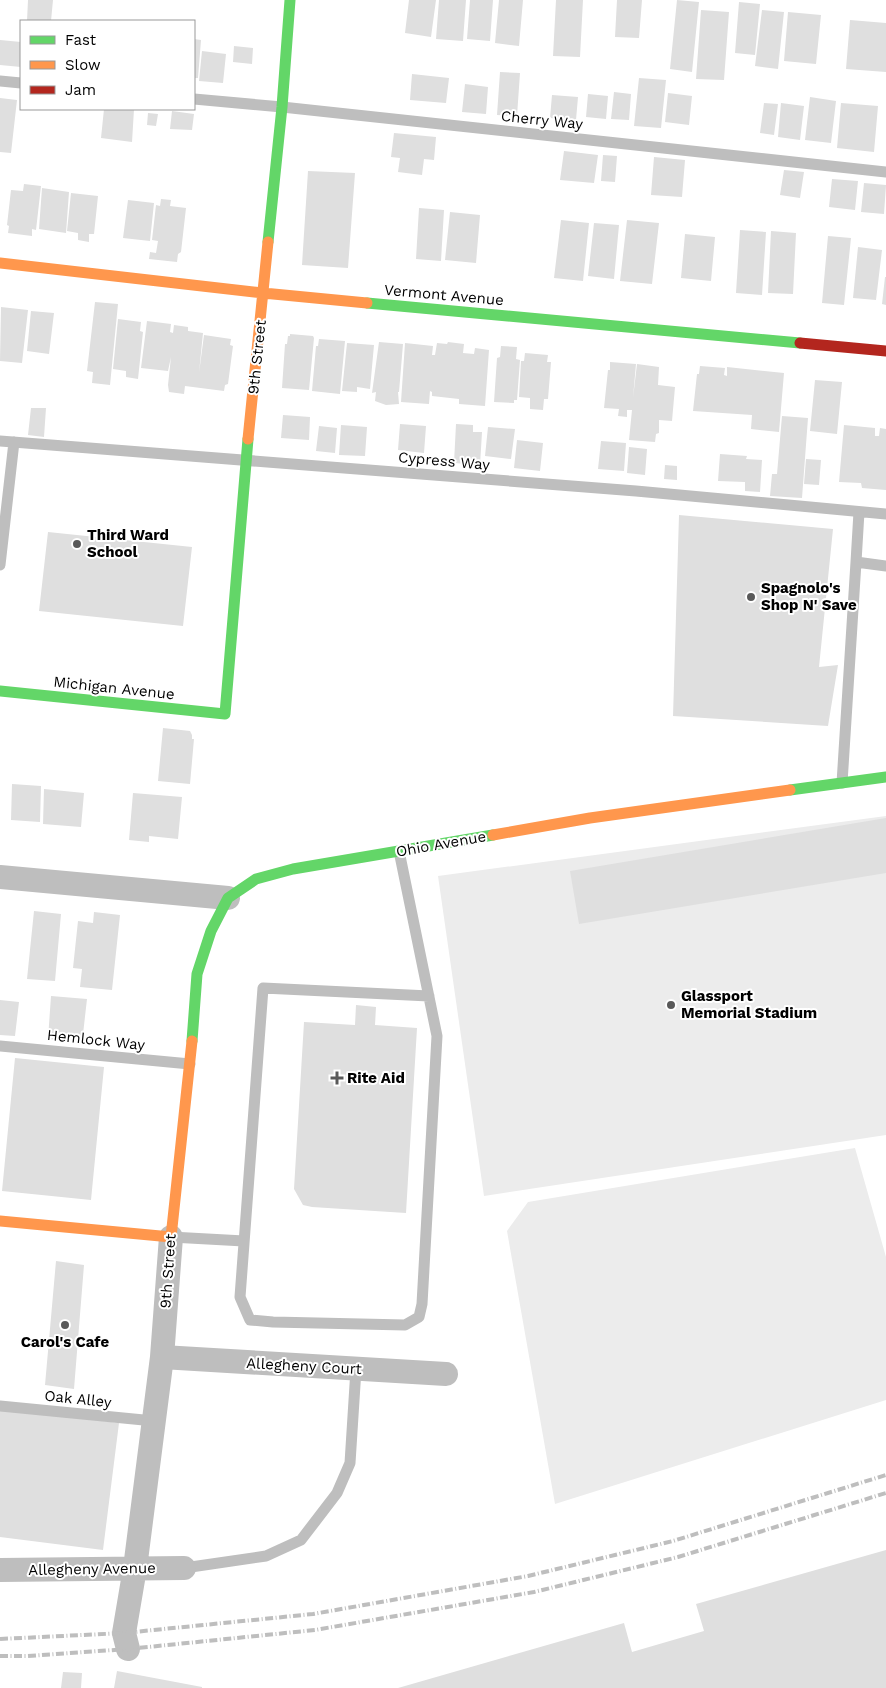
<svg xmlns="http://www.w3.org/2000/svg" width="886" height="1688" font-family="'Work Sans',sans-serif">
	<rect width="100%" height="100%" fill="#fff"/>
	<!-- green -->
	<path fill="#ececec" d="M886,816V1135L484,1196L438,876Z
		M855,1148L886,1257V1400L555,1504L507,1231L528,1202Z"/>
	<!-- building -->
	<path fill="#dfdfdf" d="M28,0H53L51,21H27Z
		M409,0H436L431,37L405,33Z
		M439,0H466L463,41L436,39Z
		M470,0H493L490,41L467,39Z
		M499,0H523L519,46L495,43Z
		M556,0H583L580,57L553,56Z
		M617,0H642L639,38L615,37Z
		M677,0L699,2L692,72L670,69Z
		M739,2L760,4L755,55L735,53Z
		M701,10L729,12L724,80L696,79Z
		M762,10L784,12L778,69L755,66Z
		M788,12L821,15L816,64L784,61Z
		M850,20L886,23V72L846,69Z
		M194,39L201,40L198,78H194Z
		M0,40L21,42V67L0,65Z
		M234,46L253,48L252,64L233,62Z
		M202,51L226,54L223,83L199,81Z
		M500,72L520,73L517,116L497,115Z
		M412,74L449,78L446,103L410,100Z
		M639,78L666,80L661,128L634,126Z
		M465,84L488,87L486,114L462,112Z
		M614,92L631,94L629,120L611,119Z
		M668,93L692,96L689,125L665,122Z
		M588,94L608,96L606,119L586,117Z
		M552,95L578,97L576,120L550,118Z
		M810,97L836,101L831,143L805,140Z
		M0,98L17,100L11,153L0,152Z
		M764,103L778,104L774,135L760,133Z
		M781,103L804,106L800,140L778,137Z
		M841,103L878,106L874,152L837,148Z
		M104,109H134L132,142L101,138Z
		M172,111L194,114L192,130L170,129Z
		M148,113L158,114L156,126L147,125Z
		M394,133L436,137L434,160L424,159L422,175L398,172L400,158L391,157Z
		M564,151L598,155L594,183L560,180Z
		M603,155L617,156L615,182L601,181Z
		M654,157L685,160L682,197L651,195Z
		M784,170L804,172L800,198L780,195Z
		M308,171L355,173L348,268L302,265Z
		M832,179L858,181L855,210L829,207Z
		M864,183L886,185L884,214L861,212Z
		M24,184L41,186L36,230L32,229V236L8,233L9,226L7,225L11,190L23,191Z
		M42,188L69,192L66,233L39,229Z
		M71,193L98,196L94,234H89V242L78,240V233L67,231Z
		M161,199L171,200L170,206L186,208L181,252L178,254L177,262L149,259L150,252L156,253L158,241L152,240L156,205L160,206Z
		M128,200L154,203L150,241L123,238Z
		M419,208L444,210L441,261L416,259Z
		M450,212L480,215L476,263L445,260Z
		M561,220L589,223L583,281L554,278Z
		M627,220L659,223L652,284L620,281Z
		M594,223L619,225L614,279L588,276Z
		M740,230L766,232L762,295L736,293Z
		M771,231L796,233L793,294L768,293Z
		M685,234L715,237L711,281L681,278Z
		M828,236L851,238L844,305L822,303Z
		M858,247L882,250L876,300L853,298Z
		M885,277H886V305L882,304Z
		M95,302L118,304L110,385L92,383L93,372L87,371Z
		M1,307L28,310L22,363L0,361Z
		M31,311L54,313L49,354L27,351Z
		M118,319L141,322L140,331L143,332L138,379L126,377V371L113,369Z
		M147,321L171,324L170,332L173,333L174,325L188,327V331L203,333L199,373L204,335L231,339L230,345L233,346L228,384L225,385L224,391L185,386L184,394L169,392L168,385L171,357L168,371L141,368Z
		M290,334L313,336L314,338L309,390L282,388L285,344H287L288,336H290Z
		M319,339L345,341L340,394L312,391L316,346H318Z
		M379,342L403,344L399,392H398L399,404L386,405L375,401L376,392L372,393Z
		M448,342L464,344L463,353L474,354L475,348L489,350L485,406L459,404V399L432,396V392L430,391L429,404L401,402L405,343L433,346L432,355H435L437,343L447,344Z
		M347,343L374,345L370,389L357,387V392L342,391Z
		M501,346L517,347L516,359L520,360L517,400H514V403L494,402L497,358L500,357Z
		M525,353L548,355L547,362H551L548,399H544L543,410L530,409V398L519,397L521,361H524Z
		M610,362L636,364L633,398L637,364L659,367L658,385L675,387L672,421L659,420V433L656,434L655,442L629,440L632,410H627V417L618,416L619,409L604,408L608,370H610Z
		M700,366L725,368L724,375L727,376V367L784,373L779,432L751,429L752,415L693,411L697,374H699Z
		M815,380L842,382L837,434L810,431Z
		M31,408H46L44,437L28,435Z
		M283,415L310,417L309,440L281,438Z
		M782,416L808,418L802,498L770,496L772,474H777Z
		M400,424L426,426L424,453L398,450Z
		M456,424L473,425V432H482L480,465L454,463Z
		M341,425L367,427L365,456L339,455Z
		M844,425L875,428V436H879L880,428L886,429V490L862,488L861,483L839,482Z
		M319,426L337,428L335,453L316,451Z
		M488,427L515,429L511,459L485,456Z
		M517,440L543,443L540,471L514,468Z
		M601,441L626,443L624,471L598,469Z
		M629,447L647,449L645,475L627,473Z
		M720,454L747,456L746,459L762,460L760,492L745,491V482L718,481Z
		M806,459L821,460L819,485L804,484Z
		M665,465L677,466V480L664,479Z
		M679,515L833,529L819,667L838,665L828,726L673,716Z
		M48,532L192,547L183,626L39,611Z
		M163,728L190,731L192,735V739H194L190,784L158,781Z
		M12,784L41,786L40,822L11,820Z
		M44,789L84,793L81,827L43,824Z
		M133,793L182,797L178,839L149,836V842L129,840Z
		M886,818V873L579,924L570,871Z
		M34,911L61,914L55,981L27,979Z
		M94,912L120,915L112,990L80,987L82,969L73,968L78,921L93,923Z
		M51,996L87,999L82,1043L48,1039Z
		M0,1000L19,1002L15,1036L0,1035Z
		M356,1005L376,1007L375,1025L417,1028L406,1213L312,1207L303,1205L294,1189L304,1022L355,1025Z
		M15,1058L104,1067L91,1200L2,1191Z
		M56,1261L84,1265L74,1389L45,1385Z
		M0,1408L119,1423L103,1550L0,1537Z
		M886,1550V1688H398L624,1623L632,1652L704,1631L696,1604Z
		M117,1671L202,1687V1688H114Z
		M63,1672L82,1673L81,1688H61Z"/>
	<g fill="none" stroke-linecap="round" stroke-linejoin="round">
		<!-- lane -->
		<path stroke="#bebebe" stroke-width="11" d="M0,81L21,83
			M194,99L282,107L886,172
			M0,441L636,491L886,514
			M856,562L859,512
			M0,565L14,442
			M842,783L856,562L886,566
			M399,851L437,1036L422,1304L419,1317L405,1325L273,1322L250,1320L240,1297L263,988L429,996
			M0,1046L190,1064
			M171,1237L244,1241
			M0,1406L154,1421
			M184,1568L266,1556L301,1540L337,1493L350,1463L356,1369"/>
		<!-- street -->
		<path stroke="#bebebe" stroke-width="24" d="M0,877L228,898
			M162,1357L446,1374
			M0,1570L184,1568
			M128,1649L124,1633L135,1568L162,1357L171,1237"/>
		<!-- fast -->
		<path stroke="#63d668" stroke-width="11" d="M268,242L282,107L290,0
			M367,303L800,343
			M0,691L225,714L248,439
			M790,790L886,777
			M192,1041L197,974L211,931L228,898L256,879L293,869L493,835"/>
		<!-- slow -->
		<path stroke="#ff974d" stroke-width="11" d="M0,263L263,293L367,303
			M248,439L268,242
			M493,835L590,818L790,790
			M0,1221L171,1237L192,1041"/>
		<!-- jam -->
		<path stroke="#b3261e" stroke-width="11" d="M800,343L886,351"/>
		<!-- rail -->
		<path stroke="#bebebe" stroke-width="4" stroke-dasharray="8 2.5 1 2.5" stroke-linecap="butt" d="M0,1639L124,1633L313,1614L528,1576L673,1541L886,1475
			M0,1656H28L128,1649L315,1630L534,1592L678,1557L886,1493"/>
	</g>
	<!-- markers -->
	<g fill="#595959" stroke="#fff" stroke-width="2">
		<circle cx="77" cy="544" r="5"/>
		<circle cx="751" cy="597" r="5"/>
		<circle cx="671" cy="1005" r="5"/>
		<path d="M334.5 1070.5h5v5h5v5h-5v5h-5v-5h-5v-5h5z"/>
		<circle cx="65" cy="1325" r="5"/>
	</g>
	<g text-anchor="middle" dominant-baseline="central" stroke-width="4" stroke-linejoin="round" paint-order="stroke">
		<!-- street labels -->
		<g font-size="15" fill="#000" stroke="#fff">
			<text transform="translate(542 120) rotate(6)">Cherry Way</text>
			<text transform="translate(444 295) rotate(5)">Vermont Avenue</text>
			<text transform="translate(257 357) rotate(-84)">9th Street</text>
			<text transform="translate(444 461) rotate(5)">Cypress Way</text>
			<text transform="translate(114 688) rotate(6)">Michigan Avenue</text>
			<text transform="translate(441 844) rotate(-10)">Ohio Avenue</text>
			<text transform="translate(96 1040) rotate(6)">Hemlock Way</text>
			<text transform="translate(168 1271) rotate(-86)">9th Street</text>
			<text transform="translate(304 1366) rotate(3)">Allegheny Court</text>
			<text transform="translate(78 1399) rotate(6)">Oak Alley</text>
			<text transform="translate(92 1569) rotate(-1)">Allegheny Avenue</text>
		</g>
		<!-- poi labels -->
		<g font-size="15" font-weight="bold" fill="#000" stroke="#fff" text-anchor="start">
			<text x="87" y="535">Third Ward<tspan x="87" dy="17">School</tspan></text>
			<text x="761" y="588">Spagnolo's<tspan x="761" dy="17">Shop N' Save</tspan></text>
			<text x="681" y="996">Glassport<tspan x="681" dy="17">Memorial Stadium</tspan></text>
			<text x="347" y="1078">Rite Aid</text>
			<text x="65" y="1342" text-anchor="middle">Carol's Cafe</text>
		</g>
	</g>
	<!-- legend -->
	<rect x="20" y="20" width="175" height="90" fill="#ffffff" stroke="#999999"/>
	<rect x="30" y="36" width="25" height="8" fill="#63d668" stroke="#999999"/>
	<text x="65" y="45" font-size="15" fill="#000000">Fast</text>
	<rect x="30" y="61" width="25" height="8" fill="#ff974d" stroke="#999999"/>
	<text x="65" y="70" font-size="15" fill="#000000">Slow</text>
	<rect x="30" y="86" width="25" height="8" fill="#b3261e" stroke="#999999"/>
	<text x="65" y="95" font-size="15" fill="#000000">Jam</text>
</svg>
